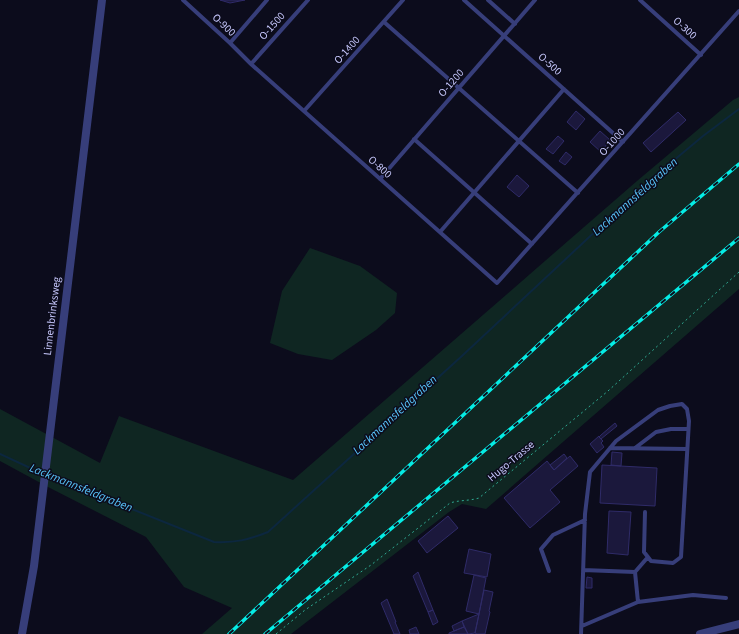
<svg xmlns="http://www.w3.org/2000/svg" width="739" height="634" font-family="'Source Sans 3',sans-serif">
	<rect width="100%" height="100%" fill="#0c0c1c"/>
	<!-- green -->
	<path fill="#0f2622" d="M739,97V289L486,509L462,504L449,512L291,634H202L232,608L184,587L146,537L48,487L0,461V409L100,463L119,416L293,480L637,181L733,100Z
		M310,248L360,266L397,293L395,313L376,330L332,360L298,354L270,343L282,291Z"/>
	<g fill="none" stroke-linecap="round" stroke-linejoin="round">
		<!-- stream -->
		<path stroke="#0c273f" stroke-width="2" d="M0,454L43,474
			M47,475L214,542C235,543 248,540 268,532L463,355L600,227L667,166L703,136L739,109"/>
	</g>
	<!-- building -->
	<path fill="#1b183c" stroke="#2f2b68" d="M220,0H245L230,3Z
		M576,111L585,119L576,130L567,122Z
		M678,112L686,120L651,152L643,143Z
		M600,131L610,140L601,152L590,142Z
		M558,136L564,141L553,154L546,149Z
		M566,152L572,157L565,165L559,161Z
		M517,175L529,186L519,197L507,187Z
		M615,423L617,426L601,439L599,437L601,435Z
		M599,436V437L603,441L601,443L604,447L597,453L590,444Z
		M612,452L622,453L621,466L611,465Z
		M564,454L567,458L554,470L550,465Z
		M570,456L578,466L550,490L560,502L530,528L504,498L547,461L554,470Z
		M602,465L657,468L655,506L600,503Z
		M609,511L631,512L628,555L607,553Z
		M448,516L458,528L427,553L418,541Z
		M469,549L491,554L487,577L464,573Z
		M418,572L433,610L428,612L413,576Z
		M474,575L486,578L479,614L466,611Z
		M587,577L592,578V588H586Z
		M484,590L493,592L489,611L490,612L485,634H477L475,633Z
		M387,599L396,622H395L400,634H394L381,603Z
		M433,610L438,622L433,625L428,612Z
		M479,614L475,633L468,634L462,621Z
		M462,621L464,627L454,631L452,626Z
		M416,627L419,634H410L409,630Z
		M464,627L468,634H449V633Z"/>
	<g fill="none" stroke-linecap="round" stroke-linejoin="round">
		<!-- path -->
		<path stroke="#2faa93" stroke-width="1" stroke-dasharray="2 3" stroke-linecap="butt" d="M276,634L305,610L371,565L450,503C459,500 469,501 479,498L608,391L739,272"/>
		<!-- lane -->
		<path stroke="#373e7a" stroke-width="4" d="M183,0L230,43L251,64L497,283L739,11
			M464,0L623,142
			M488,0L515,24
			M640,0L701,55
			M384,22L578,193
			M230,43L267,0
			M251,64L308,0
			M304,111L403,0
			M414,139L532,244
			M380,179L535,0
			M440,232L564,89
			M610,448L687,449
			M635,448L656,432L671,429H688
			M583,570L635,572
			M549,571L541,549L553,535L585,520
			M638,602L635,572L648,557
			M582,626L638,602L693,595L726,598
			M581,634L585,514L590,472L616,441L658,410L670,406L682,404L687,409L689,421L681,557L673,563L651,561L644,552L645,512"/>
		<!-- street -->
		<path stroke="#373e7a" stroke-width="8" d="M22,634L34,566L102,0
			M700,634L739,624"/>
		<defs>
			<path id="rail" d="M229,634L659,232L739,164
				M265,634L739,238"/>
		</defs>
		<!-- rail casing -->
		<use href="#rail" stroke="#05ece5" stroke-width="3.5"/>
		<!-- rail -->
		<use href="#rail" stroke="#0c0c1c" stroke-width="2" stroke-dasharray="6" stroke-linecap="butt"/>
	</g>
	<g text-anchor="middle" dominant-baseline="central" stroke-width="3" stroke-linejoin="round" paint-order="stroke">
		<!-- street labels -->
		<g font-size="11" fill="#c8c9fe" stroke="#0c0c1c">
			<text transform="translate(224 25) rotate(43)">O-900</text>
			<text transform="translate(272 26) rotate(-48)">O-1500</text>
			<text transform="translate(685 28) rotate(42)">O-300</text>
			<text transform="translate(347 50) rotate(-48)">O-1400</text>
			<text transform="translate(550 64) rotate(42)">O-500</text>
			<text transform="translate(451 83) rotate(-49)">O-1200</text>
			<text transform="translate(612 142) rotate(-48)">O-1000</text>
			<text transform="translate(380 167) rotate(42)">O-800</text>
			<text transform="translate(52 316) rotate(-83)">Linnenbrinksweg</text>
			<text transform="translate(511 461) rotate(-40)">Hugo-Trasse</text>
		</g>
		<!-- water labels -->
		<g font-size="12" font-style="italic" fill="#58c5fb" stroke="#0c0c1c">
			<text transform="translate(635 197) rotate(-42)">Lackmannsfeldgraben</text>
			<text transform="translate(395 415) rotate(-43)">Lackmannsfeldgraben</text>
			<text transform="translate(81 488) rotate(22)">Lackmannsfeldgraben</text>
		</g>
	</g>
</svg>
